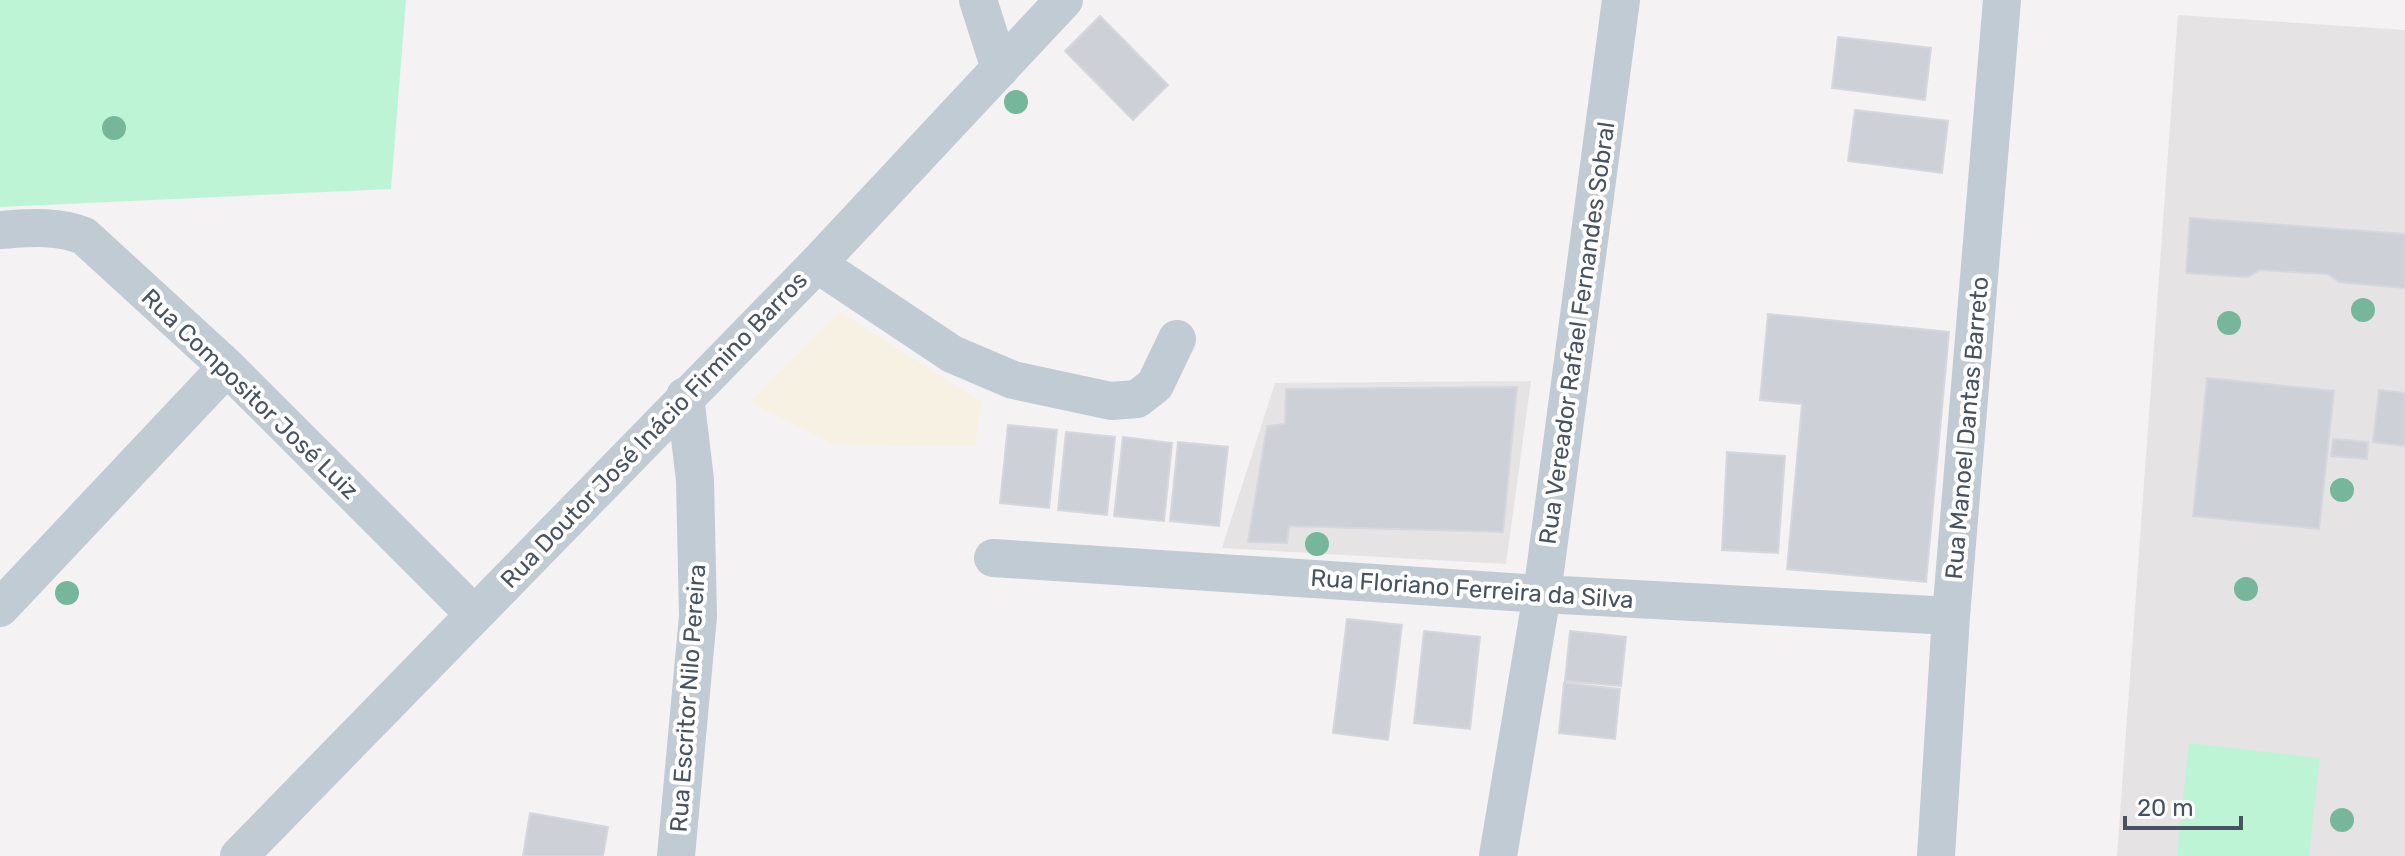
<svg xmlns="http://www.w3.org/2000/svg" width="2405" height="856" font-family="Rubik,sans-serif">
	<rect width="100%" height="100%" fill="#f4f2f2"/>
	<!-- education -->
	<path fill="#e5e3e3" d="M2178,15L2405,30V856H2117Z
		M1531,381L1506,564L1222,548L1275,383Z"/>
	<!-- green -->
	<path fill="#bef4d6" d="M0,0H406L391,189L0,207Z
		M2189,743L2320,758L2309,856H2177Z"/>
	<!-- sand -->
	<path fill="#f6f1e2" d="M839,312L982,402L975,446L834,444L750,402Z"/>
	<!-- building -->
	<path fill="#cdd0d6" stroke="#d5d7dd" stroke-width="2" d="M1100,16L1168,85L1133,120L1065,51Z
		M1838,37L1931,48L1925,100L1832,88Z
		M1855,110L1948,121L1942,173L1848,161Z
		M2190,218L2405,234V288L2339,282L2328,274L2260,270L2247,277L2186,273Z
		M1768,314L1949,332L1926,582L1787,569L1802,404L1760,400Z
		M2207,378L2334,391L2319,529L2193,516Z
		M1517,387L1503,532L1289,526L1287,543L1248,542L1267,426L1285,424L1286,389Z
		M2379,390L2405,393V446L2373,442Z
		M1008,425L1057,430L1049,508L1000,503Z
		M1066,432L1115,437L1107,515L1058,510Z
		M1123,437L1172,443L1164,521L1114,516Z
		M2333,439L2368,442L2367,459L2331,456Z
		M1178,442L1228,447L1219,526L1170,521Z
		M1727,452L1785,456L1778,553L1722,550Z
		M1347,619L1402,625L1388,740L1333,733Z
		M1424,631L1480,637L1470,729L1414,723Z
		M1570,631L1626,637L1621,686L1565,681Z
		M1564,683L1620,689L1615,739L1559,733Z
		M530,813L608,827L603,856H523Z"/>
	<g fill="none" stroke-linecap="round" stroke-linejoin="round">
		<!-- minor -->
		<path stroke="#c1cbd4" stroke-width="38" d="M978,0L1000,69
			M0,230C30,228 56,225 84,236L227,367L474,614
			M817,264L952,354L1013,380L1111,401L1137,399L1155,385L1177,339
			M993,558L1542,594L1951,616
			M0,608L227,367
			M239,856L817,264L1064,0
			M676,856L698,616L695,480L685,396
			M1498,856L1542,594L1621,0
			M1936,856L1951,616L2002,0"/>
	</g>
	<!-- trees -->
	<g fill="#76b79b">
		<circle cx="1016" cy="102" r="12"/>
		<circle cx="114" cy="128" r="12"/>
		<circle cx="2363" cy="310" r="12"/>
		<circle cx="2229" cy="323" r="12"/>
		<circle cx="2342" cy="490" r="12"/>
		<circle cx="1317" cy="544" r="12"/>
		<circle cx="2246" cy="589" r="12"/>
		<circle cx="67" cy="593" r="12"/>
		<circle cx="2342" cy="820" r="12"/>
	</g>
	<g text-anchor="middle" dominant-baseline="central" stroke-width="8" stroke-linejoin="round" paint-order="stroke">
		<!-- street labels -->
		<g font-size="24" fill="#475361" stroke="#fff">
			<text transform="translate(1577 333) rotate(-82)">Rua Vereador Rafael Fernandes Sobral</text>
			<text transform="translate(250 394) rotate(44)">Rua Compositor José Luiz</text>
			<text transform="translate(1967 428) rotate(-85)">Rua Manoel Dantas Barreto</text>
			<text transform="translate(654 430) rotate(-46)">Rua Doutor José Inácio Firmino Barros</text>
			<text transform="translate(1472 589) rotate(4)">Rua Floriano Ferreira da Silva</text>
			<text transform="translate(688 698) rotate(-86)">Rua Escritor Nilo Pereira</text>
		</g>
	</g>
	<!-- scale -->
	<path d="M2125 816v12h116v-12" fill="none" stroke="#475361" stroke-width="4"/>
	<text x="2137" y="816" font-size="24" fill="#475361" stroke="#ffffff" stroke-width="6" paint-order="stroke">20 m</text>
</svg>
